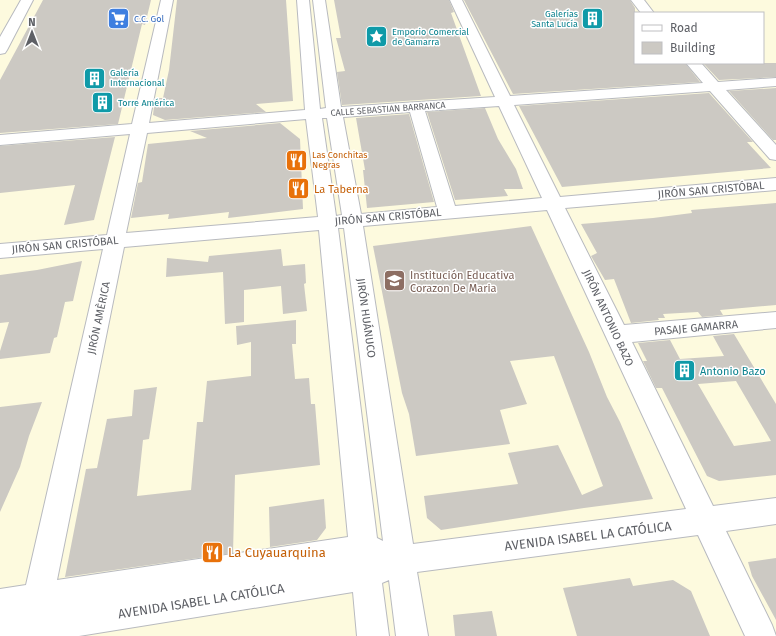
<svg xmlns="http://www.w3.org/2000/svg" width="776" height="636" font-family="'Fira Sans',sans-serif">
	<rect width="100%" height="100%" fill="#f0efe6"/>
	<!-- commercial -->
	<path fill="#fdfade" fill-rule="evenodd" d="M0,0H776V636H0ZM635,13H763V63H635Z"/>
	<!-- building -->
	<path fill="#ccc9c3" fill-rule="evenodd" d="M43,0H151L145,25L142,24L118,124L0,133V80Z
		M177,0H286L293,101L256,104L266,112L165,120L153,115L155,98H163L169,70Z
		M334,0H449L454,12L451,13L481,96L342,105L337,72L345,71L336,38H341Z
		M464,0H630L635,8V63H685L700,82L513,94Z
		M703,63H776V77L719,80Z
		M776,88V140H773L729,91Z
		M709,93L753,142H747L771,168L562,187L519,106Z
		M485,108L498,139L516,169L523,189H504L508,196L455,200L427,112Z
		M409,114L434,202L367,208L363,170H365L356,118Z
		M280,123L300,139L303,209L228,218L229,212L168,219L169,214L131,218L138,183L142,182L148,144L207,138L190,131Z
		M115,137L94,220L64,225L75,185L0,193V146Z
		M776,203V305L720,310L723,315L702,317L698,312L663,314L665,318H658L659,320L631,323L614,279L605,280L591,256L597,253L581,224L653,218L692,213L691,210Z
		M531,226L589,352L607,397L620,422L653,499L584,508L441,530L427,518L424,496L518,484L508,453L558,445L582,495L603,486L554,356L510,361L527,404L500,410L510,444L416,456L409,414L402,393L373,246Z
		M281,249L283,266L305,264L306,283L304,284L307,311L283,314L281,286L244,290V322L225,324L223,272L166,277L167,258L208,262L209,256Z
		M82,261L73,301L65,302L57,337L54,338L50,353L0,359V351L9,322L0,323V275L37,270Z
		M296,320V344H292L295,379L309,378L311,404H315L320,465L235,475L233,553L65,577L86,469L97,468L107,419L132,416L134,390L157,387L149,439L143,440L137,496L191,490L197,422H203L207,381L251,376V342L237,345L236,326Z
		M734,334L776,404V475L719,481L707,476L662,388H656L643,361H647L638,343L670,340L680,359L724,356L713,336ZM736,381L771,441L734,446L698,384Z
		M42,402L29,436L20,467L0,512V407Z
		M324,499L326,528L317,540L270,547L269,507Z
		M776,558V620L752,576L748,562Z
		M630,578L633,586L673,580L691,591L710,636H577L563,588Z
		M492,611L497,636H455L453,615Z"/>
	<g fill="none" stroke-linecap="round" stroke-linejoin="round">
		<defs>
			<path id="minor" d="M21,0H33L7,50L5,53L0,54V37Z
				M161,0H173L149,123L305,110L297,0H309L320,109L326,108L313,0H325L341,107L495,97L450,0H462L510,96L703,83L686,63H701L718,82L776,78V86L726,90L776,145V160L770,159L710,91L514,105L560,197L776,178V190L565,208L624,325L776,312V328L632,342L713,506L776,498V524L726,531L772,625L776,636H745L698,535L417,572L428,636H396L389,580L382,583L389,636H357L353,592L79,636H0V589L26,585L103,249L0,258V244L107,235L130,134L0,145V135L132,124ZM499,106L542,198L455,206L425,111ZM410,112L437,207L361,214L343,117ZM322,118H327L342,215L336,216ZM306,119L318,217L126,233L147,133ZM547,210L686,509L413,544L363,226ZM338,228H344L345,236L383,541L377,538ZM319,230L348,537L57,580L124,247Z
				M631,0H644L654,13H641Z"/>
		</defs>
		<!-- minor casing -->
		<use href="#minor" stroke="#b8babf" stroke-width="2"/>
		<!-- minor -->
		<use href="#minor" fill="#fff" fill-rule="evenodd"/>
	</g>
	<!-- icons -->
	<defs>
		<symbol id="supermarket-square" viewBox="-11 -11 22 22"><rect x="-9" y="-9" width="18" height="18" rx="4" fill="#3f7fe0" stroke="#fff"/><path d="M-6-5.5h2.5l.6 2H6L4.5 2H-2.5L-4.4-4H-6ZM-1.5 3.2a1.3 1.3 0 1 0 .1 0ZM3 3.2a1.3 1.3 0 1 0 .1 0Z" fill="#fff"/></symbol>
		<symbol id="building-square" viewBox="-11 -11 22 22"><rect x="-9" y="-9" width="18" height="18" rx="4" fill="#0f9aa8" stroke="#fff"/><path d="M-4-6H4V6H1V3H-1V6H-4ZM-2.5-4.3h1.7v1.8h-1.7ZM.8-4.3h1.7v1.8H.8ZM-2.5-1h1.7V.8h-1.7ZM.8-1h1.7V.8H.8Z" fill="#fff"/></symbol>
		<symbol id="sight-square" viewBox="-11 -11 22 22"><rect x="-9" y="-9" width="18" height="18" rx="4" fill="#0f9aa8" stroke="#fff"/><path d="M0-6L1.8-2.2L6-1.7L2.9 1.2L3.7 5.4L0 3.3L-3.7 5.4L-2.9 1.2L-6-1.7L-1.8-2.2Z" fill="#fff"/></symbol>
		<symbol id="restaurant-square" viewBox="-11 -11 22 22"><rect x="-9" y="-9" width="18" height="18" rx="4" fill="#e8710a" stroke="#fff"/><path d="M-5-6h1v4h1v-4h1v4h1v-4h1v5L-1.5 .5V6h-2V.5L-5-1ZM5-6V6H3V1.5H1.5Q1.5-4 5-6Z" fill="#fff"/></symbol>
		<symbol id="school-square" viewBox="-11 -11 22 22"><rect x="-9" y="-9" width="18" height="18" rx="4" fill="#8d6e63" stroke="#fff"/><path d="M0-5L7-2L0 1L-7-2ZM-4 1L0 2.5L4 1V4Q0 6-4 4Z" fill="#fff"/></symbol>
	</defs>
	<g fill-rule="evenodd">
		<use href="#supermarket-square" x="106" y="6" width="25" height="25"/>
		<use href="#building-square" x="580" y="6" width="25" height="25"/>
		<use href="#sight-square" x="364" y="24" width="25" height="25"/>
		<use href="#building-square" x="82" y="66" width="25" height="25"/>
		<use href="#building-square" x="90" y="90" width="25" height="25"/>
		<use href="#restaurant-square" x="284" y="148" width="25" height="25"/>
		<use href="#restaurant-square" x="286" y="176" width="25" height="25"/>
		<use href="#school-square" x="382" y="268" width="25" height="25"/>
		<use href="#building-square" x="672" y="358" width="25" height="25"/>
		<use href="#restaurant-square" x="200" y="540" width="25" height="25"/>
	</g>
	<g text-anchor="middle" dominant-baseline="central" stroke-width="3" stroke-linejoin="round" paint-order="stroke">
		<!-- far-culture labels -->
		<g font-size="9" fill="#0d838f" stroke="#fff" text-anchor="start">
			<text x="578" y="14" text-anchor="end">Galerías<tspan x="578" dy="10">Santa Lucía</tspan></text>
			<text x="392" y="32">Emporio Comercial<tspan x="392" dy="10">de Gamarra</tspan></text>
			<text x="110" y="73">Galería<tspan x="110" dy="10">Internacional</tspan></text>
			<text x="118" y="103">Torre América</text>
		</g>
		<!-- far-shop labels -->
		<g font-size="9" fill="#366cbe" stroke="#fff" text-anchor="start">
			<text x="134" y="19">C.C. Gol</text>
		</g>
		<!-- far-street labels -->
		<g font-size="9" fill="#5e6066" stroke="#fff">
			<text transform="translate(388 109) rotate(-4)">CALLE SEBASTIAN BARRANCA</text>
		</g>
		<!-- far-food labels -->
		<g font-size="9" fill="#c56008" stroke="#fff" text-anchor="start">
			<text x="312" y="155">Las Conchitas<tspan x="312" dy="10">Negras</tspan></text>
		</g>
		<!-- food labels -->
		<g font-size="11" fill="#c56008" stroke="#fff" text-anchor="start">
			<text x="314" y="189">La Taberna</text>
		</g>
		<!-- street labels -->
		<g font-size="11" fill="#5e6066" stroke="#fff">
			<text transform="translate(711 190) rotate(-5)">JIRÓN SAN CRISTÓBAL</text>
			<text transform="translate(388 217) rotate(-5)">JIRÓN SAN CRISTÓBAL</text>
			<text transform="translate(65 245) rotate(-5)">JIRÓN SAN CRISTÓBAL</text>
			<text transform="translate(99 318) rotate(-78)">JIRÓN AMÈRICA</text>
			<text transform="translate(366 318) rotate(82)">JIRÓN HUÁNUCO</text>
			<text transform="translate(608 318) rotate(65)">JIRÓN ANTONIO BAZO</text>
			<text transform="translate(696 328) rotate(-5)">PASAJE GAMARRA</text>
		</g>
		<!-- education labels -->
		<g font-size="11" fill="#785e54" stroke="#fff" text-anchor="start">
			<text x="410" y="275">Institución Educativa<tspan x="410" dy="13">Corazon De Maria</tspan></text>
		</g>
		<!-- culture labels -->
		<g font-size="11" fill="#0d838f" stroke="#fff" text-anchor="start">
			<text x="700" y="371">Antonio Bazo</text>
		</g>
		<!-- near-street labels -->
		<g font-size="13" fill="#5e6066" stroke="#fff">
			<text transform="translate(588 536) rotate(-7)">AVENIDA ISABEL LA CATÓLICA</text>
			<text transform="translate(201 601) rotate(-9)">AVENIDA ISABEL LA CATÓLICA</text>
		</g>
		<!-- near-food labels -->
		<g font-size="13" fill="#c56008" stroke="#fff" text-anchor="start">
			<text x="228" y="552">La Cuyauarquina</text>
		</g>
	</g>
	<!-- legend -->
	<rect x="634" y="12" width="130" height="52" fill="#ffffff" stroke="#bfbfc2"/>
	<rect x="642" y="25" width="20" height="6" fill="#ffffff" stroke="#bfbfc2"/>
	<text x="670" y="32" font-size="12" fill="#5e6066">Road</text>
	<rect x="642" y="42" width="20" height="12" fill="#ccc9c3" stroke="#bfbfc2"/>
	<text x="670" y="52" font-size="12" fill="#5e6066">Building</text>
	<!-- north arrow -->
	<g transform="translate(32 32)" stroke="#ffffff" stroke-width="3" paint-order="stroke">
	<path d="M0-3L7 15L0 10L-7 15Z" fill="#5e6066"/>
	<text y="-6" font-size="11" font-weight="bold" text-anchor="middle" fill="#5e6066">N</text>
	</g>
</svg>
